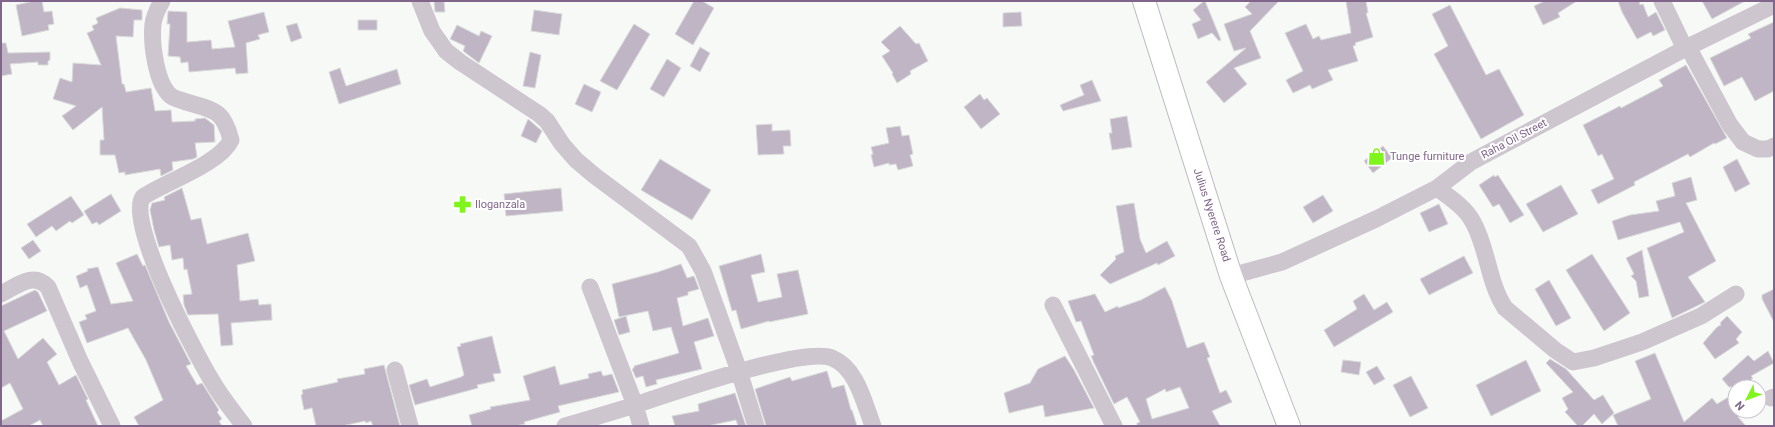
<svg xmlns="http://www.w3.org/2000/svg" width="1775" height="427" font-family="Roboto,sans-serif">
	<rect width="100%" height="100%" fill="#f7f9f7"/>
	<!-- building -->
	<path fill="#c0b5c4" stroke="#d9dbda" fill-rule="evenodd" d="M34,1H42L44,12L52,11L54,24L48,25L49,30L22,36L16,5Z
		M434,1H444L445,12H435Z
		M694,1H702L714,8L693,45L675,34Z
		M1204,1H1205L1221,40L1219,41L1212,33L1198,39L1192,24L1201,20L1193,10Z
		M1251,1H1279L1250,31L1261,58L1234,68L1247,84L1224,103L1206,82L1246,48L1234,51L1224,24L1252,14L1245,7Z
		M1346,1H1366L1368,13H1366L1373,37L1355,43L1356,45L1353,46L1358,61L1328,70L1333,80L1312,89L1310,85L1293,93L1286,80L1303,71L1285,33L1306,24L1313,39L1319,36L1321,40L1351,33Z
		M1545,1H1577L1558,13L1560,17L1543,25L1534,6Z
		M1618,1H1639L1640,5L1643,4L1648,17L1656,12L1665,30L1653,36L1651,32L1637,39L1622,12Z
		M1702,1H1745L1712,19Z
		M1450,5L1486,75L1499,69L1524,115L1481,139L1434,54L1448,46L1432,14Z
		M120,8L142,10V20H134L133,37L116,36L122,84H124L126,92L151,88L155,111L171,110L172,122L195,121V119L205,118L214,125L215,142L195,143L197,157L193,159L172,162L173,170L161,176L160,169L125,175V172L119,173L115,155H100V140H104L102,107L73,130L62,116L76,106L53,99L60,78L72,82L73,63L101,65L87,33L94,30L92,26L98,23L96,18Z
		M534,10L562,14L559,35L531,31Z
		M168,11L187,12V42L211,40L212,49L235,47L228,21L264,12L269,32L258,35L260,39L246,43L248,73L236,74L235,68L189,72L188,62L181,63L180,57L168,56L170,24H167Z
		M1021,12L1022,26L1003,27V13Z
		M358,20H377V30H358Z
		M1774,22V91L1755,101L1742,77L1724,86L1710,58L1751,38L1748,34Z
		M297,23L302,38L291,42L286,26Z
		M634,24L650,34L617,90L600,81Z
		M457,25L479,36L481,31L492,36L479,63L463,51L465,46L450,39Z
		M900,26L916,44L919,43L928,61L910,71L911,74L897,83L892,74L893,73L882,56L890,51L881,42Z
		M1,43H6L8,53L50,52V60L48,61V65H38V62L10,64L12,74L1,76Z
		M700,47L710,53L700,72L690,66Z
		M530,52L541,55L535,88L523,86Z
		M667,59L681,68L664,97L650,89Z
		M1686,65L1727,138L1715,144L1714,143L1690,157L1688,154L1634,182L1635,185L1598,204L1591,190L1614,179L1602,154L1598,156L1583,125L1620,106L1621,108L1663,86L1659,80Z
		M340,68L346,86L397,69L401,84L339,104L329,72Z
		M1092,80L1101,101L1063,111L1060,105L1084,95L1080,85Z
		M584,84L601,92L592,112L575,104Z
		M980,94L984,100L987,98L1000,114L981,129L964,107Z
		M1127,116L1132,147L1112,150L1109,133H1112L1110,119Z
		M528,119L542,131L536,143L521,136Z
		M772,124V131L790,130L791,146H783L784,154L758,155L756,125Z
		M900,126L902,136L909,135L913,154L910,155L913,166L898,170L896,164L889,165V163L874,167L871,155L873,154L871,147L889,143L886,128Z
		M1383,146L1392,158L1373,173L1364,161Z
		M660,159L711,190L692,220L641,190Z
		M1737,159L1750,184L1735,192L1723,167Z
		M1494,175L1495,177L1498,175L1524,215L1510,223L1499,204L1493,207L1479,185Z
		M1691,177L1697,200L1686,203L1716,261L1688,277L1705,302L1672,318L1647,248L1684,232L1680,222L1618,240L1612,221L1630,215L1659,211L1656,201L1675,196L1672,183Z
		M1561,185L1578,214L1543,232L1526,204Z
		M182,188L191,220L201,218L207,244L248,233L255,261L237,265L240,301L258,299L259,305L271,304L272,320L231,323L233,345L221,346L218,314L188,315L184,305L183,295L192,294L187,269L184,270L183,258L172,260L170,245L159,247L154,230L150,210L152,203L165,200L164,197Z
		M561,188L563,211L506,216L504,194Z
		M111,194L121,211L99,225L97,222L92,224L84,211Z
		M1323,195L1333,211L1313,223L1303,207Z
		M71,196L84,215L72,223L70,221L56,231L52,226L36,237L27,224Z
		M1134,203L1140,239L1146,253L1167,241L1175,256L1158,265L1157,263L1110,284L1100,275L1116,259L1115,256L1124,252L1116,206Z
		M1439,204L1448,224L1429,232L1420,213Z
		M33,240L41,251L29,259L21,248Z
		M1642,250L1649,296L1639,298L1636,281L1631,276L1634,274L1626,258Z
		M137,254L143,266L145,265L169,322L191,364L186,366L197,385L202,383L219,410L217,412L222,419L219,421L222,426H139L134,417L163,400L146,360L128,328L87,343L79,322L87,319L85,315L96,311L87,285L80,288L76,276L88,271L87,269L98,267L111,304L133,301L116,263Z
		M761,254L765,272L751,275L758,302L782,297L777,274L798,270L808,314L769,322V321L741,329L736,310L732,311L719,266Z
		M1592,254L1630,313L1604,331L1566,270Z
		M1464,256L1473,273L1429,295L1420,279Z
		M681,264L687,278L694,276L699,289L688,292V295L677,298L683,326L708,318L714,336L694,342L702,369L656,380L657,384L646,387L643,376L636,378L632,369L634,368V366L679,353L671,327L653,331L648,311L619,317L612,284L658,272Z
		M1549,280L1571,318L1556,326L1535,289Z
		M1165,287L1172,301L1187,348L1204,342L1210,357L1207,358L1220,393L1226,390L1232,402L1212,411L1220,426H1137V423L1140,422L1127,397L1114,404L1094,363L1091,356L1094,355L1081,321L1076,322L1068,301L1095,294L1105,312L1118,306V308L1141,300ZM1180,387L1189,408L1152,419L1146,399L1165,389L1166,392Z
		M1774,289V322L1762,299V295Z
		M35,290L38,292L47,311L4,331L18,359L43,338L57,354L47,362L59,385L76,375L88,399L86,400L98,426H43L40,420L29,426H1V421L23,409L10,383L1,388V306Z
		M1364,294L1374,310L1387,302L1393,312L1334,347L1324,330L1357,309L1353,301Z
		M626,316L630,332L619,335L614,320Z
		M1727,316L1742,332L1736,339L1739,343L1715,359L1703,343L1717,327L1721,325L1720,323Z
		M492,336L501,373L493,374L495,381L477,385L478,388L415,405L409,385L427,379L430,387L461,377L464,375L457,347L461,346L460,344Z
		M1768,351L1774,363L1751,376L1753,378L1751,379L1758,387H1729L1722,379L1748,355L1754,361Z
		M1655,353L1684,422L1712,398L1717,404L1735,393V411H1745L1738,417L1746,426H1618L1613,415L1651,399L1635,361Z
		M1065,356L1074,370L1094,408L1045,417L1043,405L1009,413L1004,393L1030,383L1038,369Z
		M1550,359L1566,369L1594,400L1603,395L1614,413L1602,424L1594,414L1582,426H1578L1565,412L1568,409L1562,398L1573,392L1546,363Z
		M1343,360L1361,362L1359,375L1341,372Z
		M1526,360L1541,391L1491,416L1476,385Z
		M384,365L400,426H373L371,421L366,423L365,421L342,426H316L312,408L304,410L301,395L303,394L302,390L338,382L337,379L365,374L364,369Z
		M555,366L560,385L589,378L588,374L601,371L603,376L612,374L619,392L558,406L560,412L524,422L525,424L515,426H472L469,415L491,409L490,407L530,400L523,376Z
		M1377,366L1385,379L1374,385L1366,372Z
		M827,371L832,388L844,385L851,410H852L857,426H766L755,389L790,377L792,381Z
		M1411,376L1428,408L1410,417L1393,385Z
		M735,393L746,426H738L736,420L707,426H675L672,416L699,411L698,404Z"/>
	<g fill="none" stroke-linecap="round" stroke-linejoin="round">
		<defs>
			<path id="highway" d="M1144,1L1231,276L1289,426"/>
		</defs>
		<!-- highway casing -->
		<use href="#highway" stroke="#bfb9c1" stroke-width="24"/>
		<!-- minor -->
		<path stroke="#cdc6cf" stroke-width="17" d="M162,1C158,8 154,16 153,24C151,43 156,84 171,96C175,99 181,100 186,102C213,110 223,109 231,140C220,164 165,182 143,197C125,221 196,355 212,381C221,397 233,411 244,426
			M420,1L432,31L446,51L460,62L539,114L547,121L562,144L576,160L595,176L689,246L703,271L739,371L756,426
			M1662,1L1685,49
			M1688,47L1730,125L1743,142L1758,149H1768L1774,146
			M1437,188C1449,197 1465,207 1473,222C1488,249 1488,282 1505,308L1555,350L1573,362L1594,358L1642,342L1701,316L1736,294
			M1231,276L1282,262L1376,219L1437,188L1471,162L1503,145L1688,47L1774,5
			M590,287L635,405L641,426
			M1,294C17,286 33,271 48,287L80,361L112,426
			M1053,305L1114,426
			M395,370L410,426
			M1771,398L1774,397
			M565,426C589,419 613,412 638,404C672,393 803,346 832,358C857,368 864,403 873,426"/>
		<!-- highway -->
		<use href="#highway" stroke="#fff" stroke-width="22"/>
	</g>
	<!-- icons -->
	<defs>
		<symbol id="shop-bare" viewBox="-9 -9 18 18"><path d="M-5-2.5h2.3a2.7 3.5 0 0 1 5.4 0H5L5.5 6h-11ZM-1.5-2.5h3a1.5 2.3 0 0 0-3 0Z" fill="#80f51b" stroke="#fff" stroke-width="2.5" paint-order="stroke"/></symbol>
		<symbol id="pharmacy-bare" viewBox="-9 -9 18 18"><path d="M-2-6h4v4h4v4h-4v4h-4v-4h-4v-4h4Z" fill="#80f51b" stroke="#fff" stroke-width="2.5" paint-order="stroke"/></symbol>
	</defs>
	<g fill-rule="evenodd">
		<use href="#shop-bare" x="1364" y="144" width="25" height="25"/>
		<use href="#pharmacy-bare" x="450" y="192" width="25" height="25"/>
	</g>
	<g text-anchor="middle" dominant-baseline="central" stroke-width="4" stroke-linejoin="round" paint-order="stroke">
		<!-- street labels -->
		<g font-size="11" fill="#81658b" stroke="#fff">
			<text transform="translate(1514 139) rotate(-28)">Raha Oil Street</text>
			<text transform="translate(1212 215) rotate(72)">Julius Nyerere Road</text>
		</g>
		<!-- poi labels -->
		<g font-size="11" fill="#81658b" stroke="#fff" text-anchor="start">
			<text x="1390" y="156">Tunge furniture</text>
			<text x="475" y="204">Iloganzala</text>
		</g>
	</g>
	<!-- border -->
	<rect width="1775" height="427" fill="none" stroke="#81658b" stroke-width="4"/>
	<!-- north arrow -->
	<g transform="translate(1747 399) rotate(228)"><circle r="19" fill="#ffffff" stroke="#cdc1d1"/>
	<path d="M0-3L7 15L0 10L-7 15Z" fill="#80f51b"/>
	<text y="-6" font-size="11" font-weight="bold" text-anchor="middle" fill="#81658b">N</text>
	</g>
</svg>
